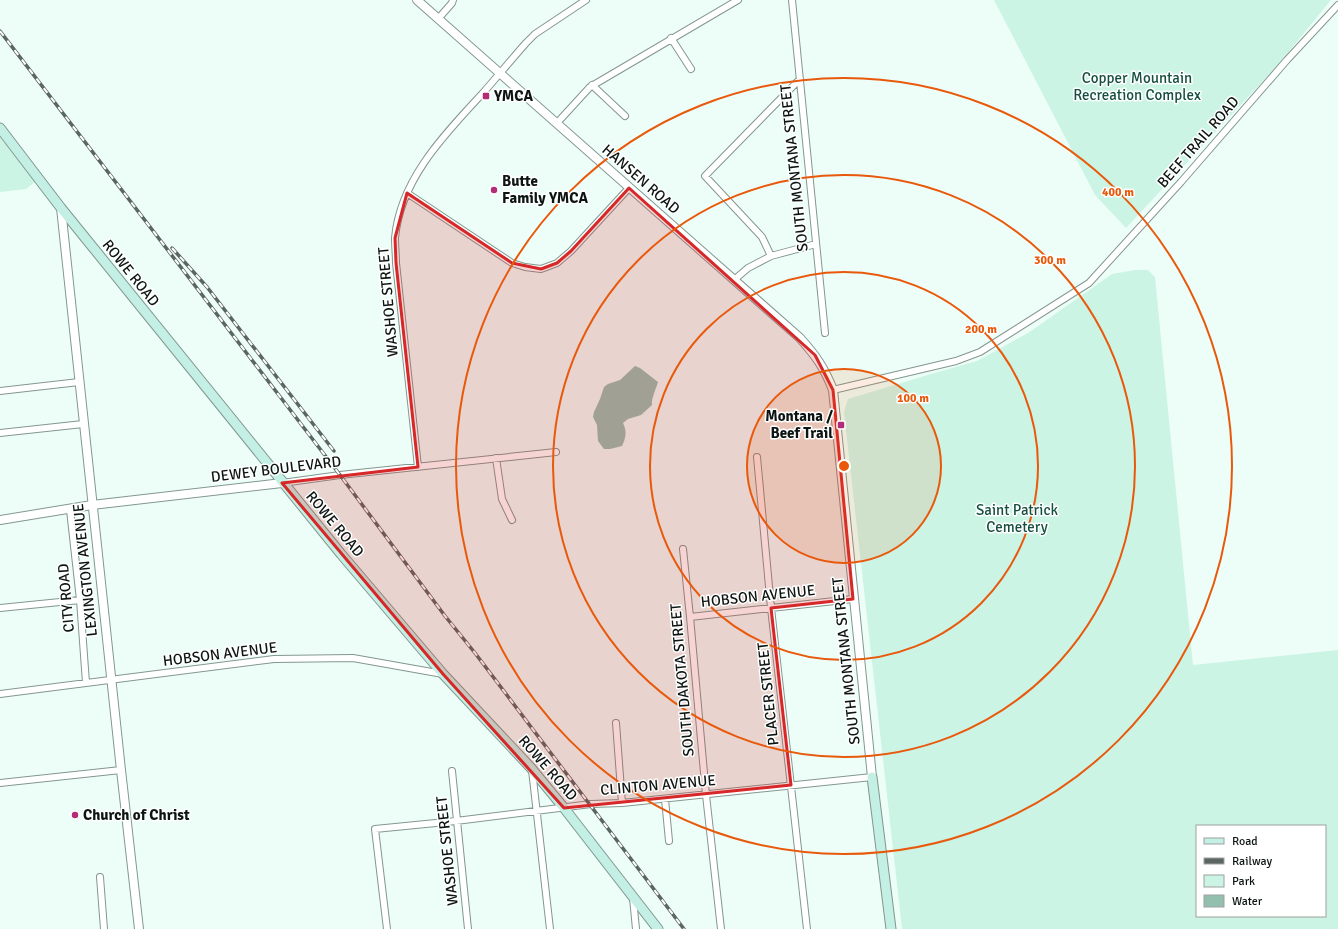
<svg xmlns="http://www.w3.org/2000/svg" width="1338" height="929" font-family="Signika,sans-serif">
	<rect width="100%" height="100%" fill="#edfef8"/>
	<!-- green -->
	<path fill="#ccf4e5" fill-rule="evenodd" d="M994,0H1331L1277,66L1126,228L1095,195Z
		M0,137L35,182L26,189L0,192Z
		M1135,270H1148L1155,277L1193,665L1338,650V929H902L844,412L848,399L931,374L977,361L1028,333L1112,274ZM1197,826H1325V916H1197Z"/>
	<!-- water -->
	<path fill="#93bfaf" d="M635,366L640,368L658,382C656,389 651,399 652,405L641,415L628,419L623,423C627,431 626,438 622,446L610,449H604L598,441L597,425L593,417L594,412L600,399L604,387L608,384L620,380Z"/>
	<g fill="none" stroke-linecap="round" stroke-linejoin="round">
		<defs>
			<path id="minor" d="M792,0L825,333
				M438,19L452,3L453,0
				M671,38L691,69
				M592,85L625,116
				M557,123L590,87L738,0
				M407,193L512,263L525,267L541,269L557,263L571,251L629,188
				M771,256L762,237L705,176L800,79
				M734,280L748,268L771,256L816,244
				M833,390L956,361L980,352L1089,283L1181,182L1287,60L1338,5
				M0,391L79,382
				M0,433L83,424
				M757,457L771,608L807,929
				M496,458L502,499L512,520
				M418,467L396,263C396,255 395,246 395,238C400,180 444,135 482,94C497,77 511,60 526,43L535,34L586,0
				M282,483L340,475L556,452
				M70,510L80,600L86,683
				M683,549L690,617L706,795L721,929
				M0,608L80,600
				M690,617L853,599
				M0,694L274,659L353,658L443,674
				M616,723L622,803
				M532,770L550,929
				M452,771L468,929
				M0,783L121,770
				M665,799L669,841
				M100,877L104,929
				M633,898L636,929
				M387,929L375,829L456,821L591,804L622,803L872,777"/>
			<path id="tertiary" d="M417,0L800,338C816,356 824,367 833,390L872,777
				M61,208L121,770L139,929
				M0,520L92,505L282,483"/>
			<path id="secondary" d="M0,128L61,208L341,554L443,674L531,768L564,808L658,929
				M872,777L891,929"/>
		</defs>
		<!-- minor casing -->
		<use href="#minor" stroke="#83978f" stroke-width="8"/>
		<!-- tertiary casing -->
		<use href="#tertiary" stroke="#83978f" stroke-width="10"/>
		<!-- secondary casing -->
		<use href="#secondary" stroke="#83978f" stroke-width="11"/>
		<!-- minor -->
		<use href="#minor" stroke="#fff" stroke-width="6"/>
		<!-- tertiary -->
		<use href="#tertiary" stroke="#fff" stroke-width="8"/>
		<!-- secondary -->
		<use href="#secondary" stroke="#c3efe4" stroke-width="9"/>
		<defs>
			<path id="rail" d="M0,31L340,475L445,616L475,653L684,929
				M172,248L207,287L334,451"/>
		</defs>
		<!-- rail casing -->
		<use href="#rail" stroke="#5b6662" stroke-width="3.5"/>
		<!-- rail -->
		<use href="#rail" stroke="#fff" stroke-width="2" stroke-dasharray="6" stroke-linecap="butt"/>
	</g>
	<!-- marked area -->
	<path fill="#d62828" fill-opacity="0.2" stroke="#d62828" stroke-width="3" stroke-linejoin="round" d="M629,188L815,355L833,390L853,599L771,608L791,785L564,808L443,674L282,483L418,467L396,263L395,238L407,193L512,263L541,269L557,263L571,251Z"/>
	<!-- distance rings -->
	<circle cx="844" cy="466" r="97" fill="#e8590c" fill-opacity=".12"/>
	<g fill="none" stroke="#e8590c" stroke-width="2">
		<circle cx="844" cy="466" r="97"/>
		<circle cx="844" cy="466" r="194"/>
		<circle cx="844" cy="466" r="291"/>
		<circle cx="844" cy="466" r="388"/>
	</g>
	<!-- markers -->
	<g fill="#b12e77" stroke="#fff" stroke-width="1.5">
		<rect x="482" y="92" width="8" height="8" rx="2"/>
		<circle cx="494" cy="190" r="4"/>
		<rect x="837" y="421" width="8" height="8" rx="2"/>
		<circle cx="75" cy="815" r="4"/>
	</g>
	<g text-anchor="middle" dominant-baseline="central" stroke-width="3" stroke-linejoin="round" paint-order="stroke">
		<!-- park labels -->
		<g font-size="15" fill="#154f3f" stroke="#fff">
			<text x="1137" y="78">Copper Mountain<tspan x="1137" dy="17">Recreation Complex</tspan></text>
			<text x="1017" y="510">Saint Patrick<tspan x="1017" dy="17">Cemetery</tspan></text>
		</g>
		<!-- poi labels -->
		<g font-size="15" font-weight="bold" fill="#0d1512" stroke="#fff" text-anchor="start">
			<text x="494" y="96">YMCA</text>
			<text x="502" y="181">Butte<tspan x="502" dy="17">Family YMCA</tspan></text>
			<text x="833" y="416" text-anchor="end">Montana /<tspan x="833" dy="17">Beef Trail</tspan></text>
			<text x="83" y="815">Church of Christ</text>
		</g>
		<!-- street labels -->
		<g font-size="15" fill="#0d1512" stroke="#fff">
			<text transform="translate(1198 142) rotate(-49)">BEEF TRAIL ROAD</text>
			<text transform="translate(794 168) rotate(-96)">SOUTH MONTANA STREET</text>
			<text transform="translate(641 179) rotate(41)">HANSEN ROAD</text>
			<text transform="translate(131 273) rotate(51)">ROWE ROAD</text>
			<text transform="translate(388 302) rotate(-95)">WASHOE STREET</text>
			<text transform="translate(276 469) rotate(-7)">DEWEY BOULEVARD</text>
			<text transform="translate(335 524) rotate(50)">ROWE ROAD</text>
			<text transform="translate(85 570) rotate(-96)">LEXINGTON AVENUE</text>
			<text transform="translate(758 596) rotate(-6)">HOBSON AVENUE</text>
			<text transform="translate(66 598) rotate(-95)">CITY ROAD</text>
			<text transform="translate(220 654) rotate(-7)">HOBSON AVENUE</text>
			<text transform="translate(846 661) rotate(-96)">SOUTH MONTANA STREET</text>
			<text transform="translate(682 680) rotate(-95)">SOUTH DAKOTA STREET</text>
			<text transform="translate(768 694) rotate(-96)">PLACER STREET</text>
			<text transform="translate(548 768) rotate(49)">ROWE ROAD</text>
			<text transform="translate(658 785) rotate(-5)">CLINTON AVENUE</text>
			<text transform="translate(447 851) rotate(-96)">WASHOE STREET</text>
		</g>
	</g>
	<circle cx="844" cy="466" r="6" fill="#e8590c" stroke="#fff" stroke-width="2"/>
	<g font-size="12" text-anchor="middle" font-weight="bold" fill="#e8590c" stroke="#fff" stroke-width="3" stroke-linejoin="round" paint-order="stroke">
		<text x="1118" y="196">400 m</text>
		<text x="1050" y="264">300 m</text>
		<text x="981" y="333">200 m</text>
		<text x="913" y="402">100 m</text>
	</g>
	<!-- legend -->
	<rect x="1196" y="825" width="130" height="92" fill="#ffffff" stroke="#9ea1a0"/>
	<rect x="1204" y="838" width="20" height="6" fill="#c3efe4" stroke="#9ea1a0"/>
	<text x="1232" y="845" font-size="12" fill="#0d1512">Road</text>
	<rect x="1204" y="858" width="20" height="6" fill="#5b6662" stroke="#9ea1a0"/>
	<text x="1232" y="865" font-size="12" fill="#0d1512">Railway</text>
	<rect x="1204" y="875" width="20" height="12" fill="#ccf4e5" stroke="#9ea1a0"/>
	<text x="1232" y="885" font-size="12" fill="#0d1512">Park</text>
	<rect x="1204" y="895" width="20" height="12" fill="#93bfaf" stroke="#9ea1a0"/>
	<text x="1232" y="905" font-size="12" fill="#0d1512">Water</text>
</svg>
